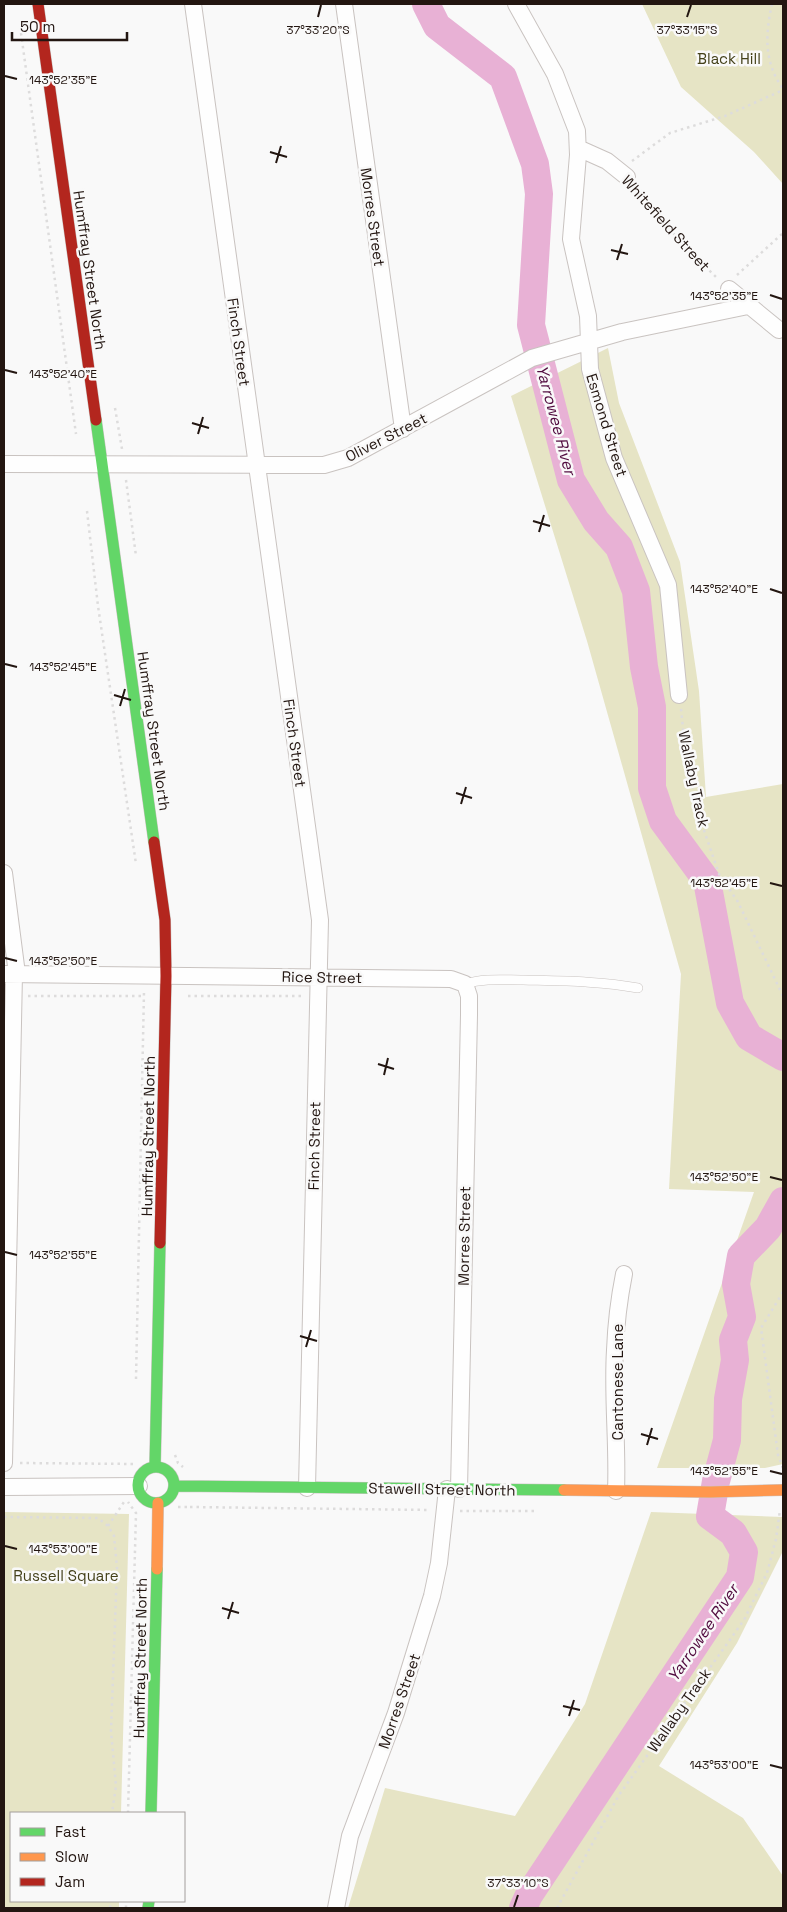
<svg xmlns="http://www.w3.org/2000/svg" width="787" height="1912" font-family="'Space Grotesk',sans-serif">
	<rect width="100%" height="100%" fill="#f9f9f9"/>
	<!-- green -->
	<path fill="#e6e4c5" d="M642,4H783V184L754,152L681,87Z
		M608,348L619,403L680,562L699,691L706,797L783,784V1464L765,1468H657L754,1192L669,1189L681,974L587,641L511,396Z
		M4,1512L129,1514L121,1813H11V1901H119V1908H4Z
		M651,1512L783,1517V1551L737,1643L659,1766L743,1818L783,1876V1908H348L385,1788L515,1816L585,1704Z"/>
	<g fill="none" stroke-linecap="round" stroke-linejoin="round">
		<!-- river -->
		<path stroke="#e8b1d5" stroke-width="28" d="M426,4L437,26L503,77L535,164L539,194L531,325L571,480L596,521L619,547L636,591L644,667L652,707V788L663,821L707,881L730,1003L749,1037L783,1057
			M523,1908L529,1895L740,1577L744,1552L733,1533L710,1516L716,1481L727,1440L728,1399L735,1360L733,1340L742,1317L736,1284L741,1256L768,1228L783,1201"/>
		<defs>
			<path id="lane" d="M465,984C484,978 503,980 523,980C561,981 600,981 638,988"/>
			<path id="street" d="M193,4L320,920L307,1488
				M344,4L403,429
				M516,4L555,74L577,131L578,155L571,239L588,316L590,369L614,458L668,585L679,695
				M578,148L607,161L627,177
				M729,289L779,330
				M4,464L324,465L348,458L532,358L622,332L748,306
				M4,873L17,974
				M4,974L451,979L465,984L469,996V1015L459,1489
				M4,1463L14,974
				M4,1487L139,1486
				M616,1491C618,1444 612,1397 615,1350C616,1324 619,1299 624,1274
				M336,1908L350,1836L396,1713L432,1596L439,1563L447,1489"/>
			<path id="fast" d="M96,420L154,842
				M155,1467L160,1243
				M138 1485a18 18 0 1 1 36 0a18 18 0 1 1-36 0Z
				M174,1486L564,1490
				M151,1813L157,1569
				M148,1908L149,1901"/>
			<path id="slow" d="M564,1490L710,1492L783,1490
				M157,1569L158,1503"/>
			<path id="jam" d="M38,4L96,420
				M154,842L165,920L166,976L160,1243"/>
		</defs>
		<!-- lane casing -->
		<use href="#lane" stroke="#c9c3c0" stroke-width="10"/>
		<!-- street casing -->
		<use href="#street" stroke="#c9c3c0" stroke-width="18"/>
		<!-- fast casing -->
		<use href="#fast" stroke="#c9c3c0" stroke-width="12"/>
		<!-- slow casing -->
		<use href="#slow" stroke="#c9c3c0" stroke-width="12"/>
		<!-- jam casing -->
		<use href="#jam" stroke="#c9c3c0" stroke-width="12"/>
		<!-- path -->
		<path stroke="#dddcdc" stroke-width="2.5" stroke-dasharray="2.5 4" stroke-linecap="butt" d="M772,4C765,36 764,62 783,89
			M21,33L76,434
			M632,161L670,133L725,116L783,90
			M635,189L680,241L717,278
			M737,275L783,233
			M115,408L122,449
			M126,480L136,556
			M87,511L98,606L136,864
			M681,709L685,747L697,810L719,874L738,902L783,996
			M28,996H144
			M188,996H302
			M783,1292L761,1328L778,1455L783,1468
			M136,1379L144,992
			M175,1455L178,1463L183,1467
			M20,1463L135,1464V1462
			M178,1507H188V1505
			M190,1507L430,1510
			M460,1511H535
			M4,1517L98,1518L108,1526L114,1536L117,1568L111,1731L116,1786L112,1813
			M108,1526L124,1502
			M128,1813L136,1513L128,1502
			M110,1908L111,1901
			M126,1908V1901
			M557,1908L619,1795L744,1620L767,1573L776,1539L780,1510"/>
		<!-- lane -->
		<use href="#lane" stroke="#fefefe" stroke-width="9"/>
		<!-- street -->
		<use href="#street" stroke="#fefefe" stroke-width="16"/>
		<!-- fast -->
		<use href="#fast" stroke="#63d668" stroke-width="11"/>
		<!-- slow -->
		<use href="#slow" stroke="#ff974d" stroke-width="11"/>
		<!-- jam -->
		<use href="#jam" stroke="#b3261e" stroke-width="11"/>
	</g>
	<!-- ticks -->
	<path fill="none" stroke="#231611" stroke-width="2" d="M318,17L321,5M687,17L691,5M5,76L17,79M270,152L287,157M276,163L281,146M611,250L628,254M617,260L622,244M770,295L782,299M5,370L17,373M192,423L209,428M198,434L203,417M533,521L550,526M539,532L544,515M770,589L782,593M5,664L17,667M114,695L131,700M120,706L125,689M456,793L472,798M461,804L466,787M770,883L782,886M5,958L17,961M378,1064L394,1069M384,1075L388,1058M770,1177L782,1180M5,1252L17,1255M300,1336L317,1341M306,1347L311,1330M641,1434L658,1439M647,1445L652,1428M770,1471L782,1474M5,1546L17,1549M222,1608L239,1613M228,1619L233,1602M563,1706L580,1710M569,1716L574,1700M770,1765L782,1768M514,1907L518,1895"/>
	<g text-anchor="middle" dominant-baseline="central" stroke-width="5" stroke-linejoin="round" paint-order="stroke">
		<!-- park labels -->
		<g font-size="15" fill="#44411a" stroke="#f9f9f9">
			<text x="729" y="58">Black Hill</text>
			<text x="66" y="1575">Russell Square</text>
		</g>
		<!-- street labels -->
		<g font-size="15" fill="#231611" stroke="#f9f9f9">
			<text transform="translate(373 217) rotate(82)">Morres Street</text>
			<text transform="translate(666 223) rotate(48)">Whitefield Street</text>
			<text transform="translate(90 270) rotate(82)">Humffray Street North</text>
			<text transform="translate(239 342) rotate(82)">Finch Street</text>
			<text transform="translate(607 425) rotate(73)">Esmond Street</text>
			<text transform="translate(386 437) rotate(-27)">Oliver Street</text>
			<text transform="translate(154 731) rotate(82)">Humffray Street North</text>
			<text transform="translate(295 743) rotate(82)">Finch Street</text>
			<text transform="translate(694 779) rotate(78)">Wallaby Track</text>
			<text transform="translate(322 977) rotate(1)">Rice Street</text>
			<text transform="translate(148 1136) rotate(-89)">Humffray Street North</text>
			<text transform="translate(314 1146) rotate(-89)">Finch Street</text>
			<text transform="translate(464 1236) rotate(-89)">Morres Street</text>
			<text transform="translate(617 1382) rotate(-90)">Cantonese Lane</text>
			<text transform="translate(442 1489) rotate(1)">Stawell Street North</text>
			<text transform="translate(140 1658) rotate(-89)">Humffray Street North</text>
			<text transform="translate(399 1701) rotate(-71)">Morres Street</text>
			<text transform="translate(679 1710) rotate(-55)">Wallaby Track</text>
		</g>
		<!-- water labels -->
		<g font-size="16" font-style="italic" fill="#510b3f" stroke="#f9f9f9">
			<text transform="translate(556 420) rotate(75)">Yarrowee River</text>
			<text transform="translate(703 1633) rotate(-56)">Yarrowee River</text>
		</g>
	</g>
	<g font-size="12" text-anchor="middle" fill="#231611" stroke="#f9f9f9" stroke-width="5" stroke-linejoin="round" paint-order="stroke">
		<text x="318" y="34">37°33'20"S</text>
		<text x="687" y="34">37°33'15"S</text>
		<text x="63" y="84">143°52'35"E</text>
		<text x="724" y="300">143°52'35"E</text>
		<text x="63" y="378">143°52'40"E</text>
		<text x="724" y="593">143°52'40"E</text>
		<text x="63" y="671">143°52'45"E</text>
		<text x="724" y="887">143°52'45"E</text>
		<text x="63" y="965">143°52'50"E</text>
		<text x="724" y="1181">143°52'50"E</text>
		<text x="63" y="1259">143°52'55"E</text>
		<text x="724" y="1475">143°52'55"E</text>
		<text x="63" y="1553">143°53'00"E</text>
		<text x="724" y="1769">143°53'00"E</text>
		<text x="518" y="1887">37°33'10"S</text>
	</g>
	<!-- border -->
	<rect width="787" height="1912" fill="none" stroke="#231611" stroke-width="10"/>
	<!-- legend -->
	<rect x="10" y="1812" width="175" height="90" fill="#f9f9f9" stroke="#a39e9c"/>
	<rect x="20" y="1828" width="25" height="8" fill="#63d668" stroke="#a39e9c"/>
	<text x="55" y="1837" font-size="15" fill="#231611">Fast</text>
	<rect x="20" y="1853" width="25" height="8" fill="#ff974d" stroke="#a39e9c"/>
	<text x="55" y="1862" font-size="15" fill="#231611">Slow</text>
	<rect x="20" y="1878" width="25" height="8" fill="#b3261e" stroke="#a39e9c"/>
	<text x="55" y="1887" font-size="15" fill="#231611">Jam</text>
	<!-- scale -->
	<path d="M12 32v8h115v-8" fill="none" stroke="#231611" stroke-width="2.5"/>
	<text x="20" y="32" font-size="15" fill="#231611" stroke="#f9f9f9" stroke-width="4" paint-order="stroke">50 m</text>
</svg>
